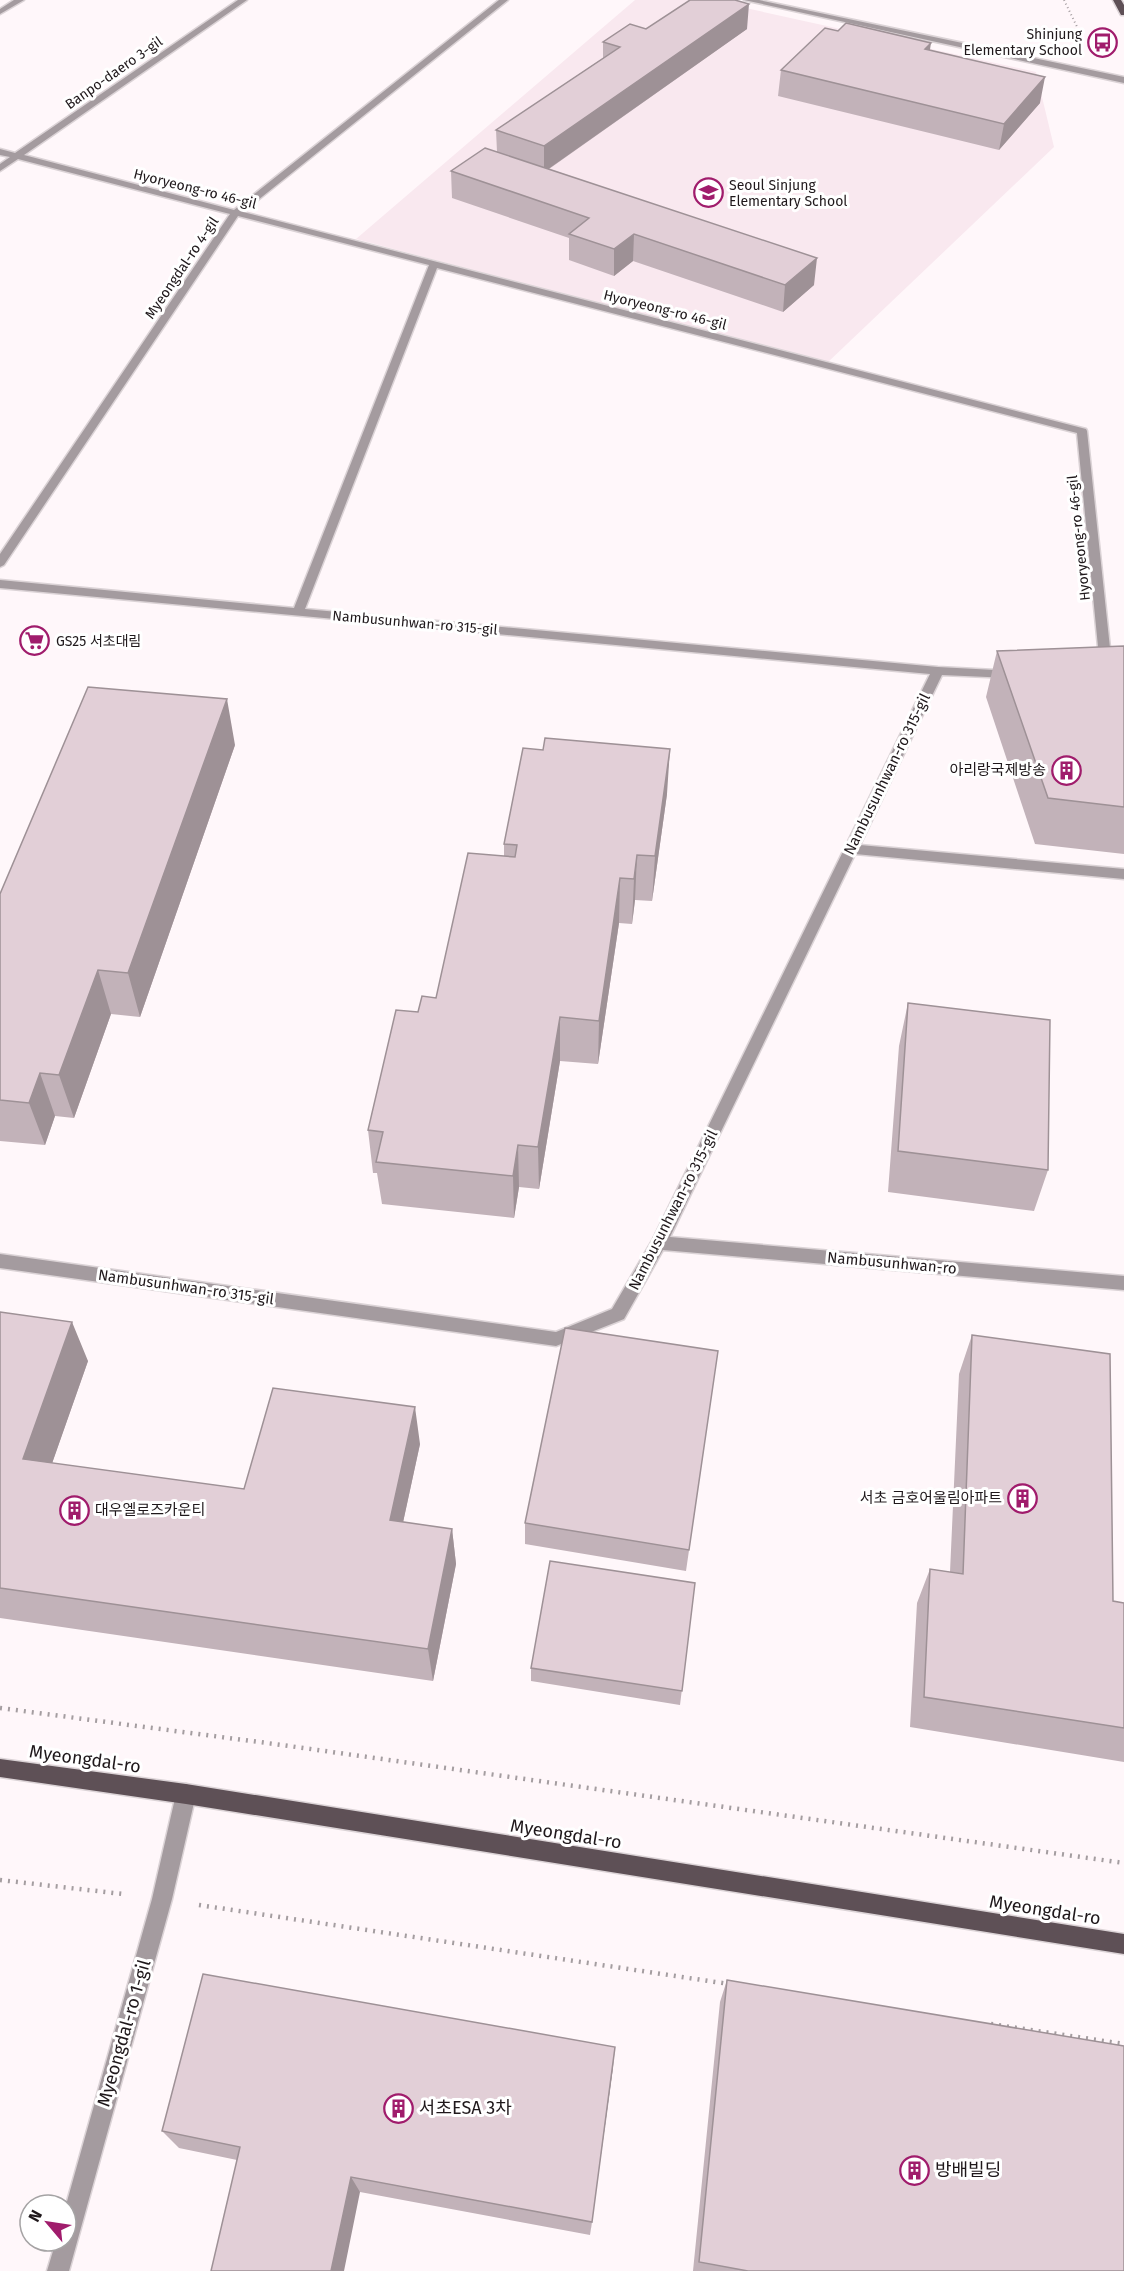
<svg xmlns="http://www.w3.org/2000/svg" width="1124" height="2271" font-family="'Fira Sans','Noto Sans KR',sans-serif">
	<rect width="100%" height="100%" fill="#fff7fa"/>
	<!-- built -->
	<path fill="#f9e8ef" d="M635,0H709L1036,72L1054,147L826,364L356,239Z"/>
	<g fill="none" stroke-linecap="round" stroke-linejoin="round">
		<defs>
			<path id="minor" d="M14,0H24L0,14V9Z
				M238,0H247L24,155L234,210L499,0H508L243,212L1086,429L1087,431L1112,667L1106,671L1100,667L1077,433L437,268L305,609L938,667L1014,671L1016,674L1010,678L942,675L860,845L1124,869V879L855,854L670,1237L1124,1276V1290L663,1250L624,1319L556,1346L0,1268V1254L556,1332L612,1309L653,1239L930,674L0,588V580L294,608L429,265L238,216L4,565L0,567V554L230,214L18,159L0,171V164L10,157L0,155V149L15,153Z
				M744,0H759L1124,77V83Z
				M186,1784L193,1787L196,1794L172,1899L69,2271H47L56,2241H66V2205L152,1899L176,1794L179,1787Z"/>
			<path id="major" d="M1113,0H1121L1124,5V15H1121Z
				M0,1759L186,1784L1124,1934V1954L186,1804L0,1777Z"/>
		</defs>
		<!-- minor casing -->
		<use href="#minor" stroke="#dbd3d6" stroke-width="3"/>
		<!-- major casing -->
		<use href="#major" stroke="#dbd3d6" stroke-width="3"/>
		<!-- path-far1 -->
		<path stroke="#a49da0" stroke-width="2" stroke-dasharray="1 3" stroke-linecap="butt" d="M1064,0L1082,37"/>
		<!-- path -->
		<path stroke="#a49da0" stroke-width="4.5" stroke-dasharray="2 6" stroke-linecap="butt" d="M0,1708L282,1745L1124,1863
			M0,1880L123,1894
			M199,1905L729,1984
			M991,2024L1124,2044"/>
		<!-- minor -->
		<use href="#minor" fill="#a49b9f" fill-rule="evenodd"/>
		<!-- major -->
		<use href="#major" fill="#5e5056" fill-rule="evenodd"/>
	</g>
	<!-- wall -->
	<path fill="#c2b2b9" d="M646,29H747L549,169L814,285L783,312L633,261L614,276L569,260V238L452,198L451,171L497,152L496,130L603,58V42Z
		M930,50L1040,103L999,150L778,96L781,70Z
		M1124,646V854L1035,844L986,697L997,651Z
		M235,745L140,1017L111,1014L74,1118L55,1116L45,1145L0,1141V894Z
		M667,794L652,901L635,900L632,924L619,923L598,1064L560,1061L539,1189L519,1187L514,1218L382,1204L377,1173H373L368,1130L418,1012L436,998L504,856V844Z
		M908,1003L1048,1170L1034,1211L888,1192L899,1046Z
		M0,1312L88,1361L52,1463L244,1489L420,1444L403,1522L452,1529L456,1564L433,1681L0,1618Z
		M972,1335L1113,1601L1124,1603V1762L910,1727L917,1603L930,1569L950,1572L959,1374Z
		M718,1351L686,1571L525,1544V1523Z
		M695,1583L680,1705L531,1681V1668Z
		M727,1980L1124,2271H693L720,2002Z
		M613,2067L590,2235L360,2192L237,2160L179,2148L162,2131Z"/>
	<!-- shaded-wall -->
	<path fill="#9e9196" d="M749,4L747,29L544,172V146Z
		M931,43L927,69L925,49Z
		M1045,77L1040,103L999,150L1004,124Z
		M634,234L633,261L614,276V249Z
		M817,258L814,285L783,312L785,285Z
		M227,699L235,745L140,1017L128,973Z
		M670,749L667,794L652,901L655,856Z
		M637,855L635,900L632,924L634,879Z
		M620,878L619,923L598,1064L599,1021Z
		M98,970L111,1014L74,1118L59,1075Z
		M560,1017V1061L539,1189L538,1147Z
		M40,1073L55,1116L45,1145L29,1103Z
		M518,1145L519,1187L514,1218L513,1176Z
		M72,1322L88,1361L41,1495L23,1459Z
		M415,1407L420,1444L396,1555L390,1520Z
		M452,1529L456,1564L433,1681L428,1649Z
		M615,2047L613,2067L590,2235L592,2222Z
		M351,2177L360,2192L344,2271H331Z"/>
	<!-- building -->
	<path fill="#e2cfd7" stroke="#9e9196" stroke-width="1.5" d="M690,0H735L749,4L544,146L496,130L620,47L603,42L630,24L646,29Z
		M846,23L931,43L925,49L1045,77L1004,124L781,70L825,28L838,31Z
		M485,148L817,258L785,285L634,234L614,249L569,234L589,218L451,171Z
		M1124,646V807L1048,798L997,651Z
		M88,687L227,699L128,973L98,970L59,1075L40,1073L29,1103L0,1100V894Z
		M545,738L670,749L655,856L637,855L634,879L620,878L599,1021L560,1017L538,1147L518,1145L513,1176L376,1162L383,1132L368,1130L396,1010L418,1012L422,996L436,998L468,853L515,857L517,845L504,844L523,748L543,750Z
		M908,1003L1050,1020L1048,1170L898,1151Z
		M0,1312L72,1322L23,1459L244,1489L273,1388L415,1407L390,1520L452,1529L428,1649L0,1588Z
		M565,1328L718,1351L689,1550L525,1523Z
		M972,1335L1110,1354L1113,1601L1124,1603V1728L924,1697L930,1569L963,1574Z
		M550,1561L695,1583L682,1691L531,1668Z
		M203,1974L615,2047L592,2222L351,2177L331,2271H211L240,2147L162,2131Z
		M727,1980L1124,2046V2271H748L699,2262Z"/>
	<!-- icons -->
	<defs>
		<symbol id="bus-ring" viewBox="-11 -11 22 22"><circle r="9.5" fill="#fff" stroke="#a01c6c" stroke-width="1.5"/><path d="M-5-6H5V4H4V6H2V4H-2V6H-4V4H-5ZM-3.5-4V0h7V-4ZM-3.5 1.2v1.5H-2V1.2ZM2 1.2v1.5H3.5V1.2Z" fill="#a01c6c"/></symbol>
		<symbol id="school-ring" viewBox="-11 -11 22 22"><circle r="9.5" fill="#fff" stroke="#a01c6c" stroke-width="1.5"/><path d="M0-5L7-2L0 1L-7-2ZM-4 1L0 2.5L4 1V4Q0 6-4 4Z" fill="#a01c6c"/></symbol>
		<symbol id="supermarket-ring" viewBox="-11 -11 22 22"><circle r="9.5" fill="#fff" stroke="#a01c6c" stroke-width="1.5"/><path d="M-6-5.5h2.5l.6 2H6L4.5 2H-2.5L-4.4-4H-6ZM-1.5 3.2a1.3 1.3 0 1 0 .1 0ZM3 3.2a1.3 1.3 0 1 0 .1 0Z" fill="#a01c6c"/></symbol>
		<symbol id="building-ring" viewBox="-11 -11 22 22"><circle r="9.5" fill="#fff" stroke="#a01c6c" stroke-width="1.5"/><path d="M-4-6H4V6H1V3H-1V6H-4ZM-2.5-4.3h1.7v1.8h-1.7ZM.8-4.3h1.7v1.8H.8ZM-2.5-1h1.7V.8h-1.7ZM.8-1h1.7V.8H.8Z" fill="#a01c6c"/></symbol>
	</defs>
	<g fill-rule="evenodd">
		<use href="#bus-ring" x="1086" y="26" width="33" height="33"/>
		<use href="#school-ring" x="692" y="176" width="33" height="33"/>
		<use href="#supermarket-ring" x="18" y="624" width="33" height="33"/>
		<use href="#building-ring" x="1050" y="754" width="33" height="33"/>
		<use href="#building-ring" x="1006" y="1482" width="33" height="33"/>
		<use href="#building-ring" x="58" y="1494" width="33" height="33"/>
		<use href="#building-ring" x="382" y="2092" width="33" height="33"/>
		<use href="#building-ring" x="898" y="2154" width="33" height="33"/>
	</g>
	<g text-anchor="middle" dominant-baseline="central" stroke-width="6" stroke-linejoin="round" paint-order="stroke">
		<!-- far-poi labels -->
		<g font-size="14" fill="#1f181b" stroke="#fff" text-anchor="start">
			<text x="1082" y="34" text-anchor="end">Shinjung<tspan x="1082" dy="16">Elementary School</tspan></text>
			<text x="729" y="185">Seoul Sinjung<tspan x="729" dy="16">Elementary School</tspan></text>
			<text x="56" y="641">GS25 서초대림</text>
		</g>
		<!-- far-street labels -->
		<g font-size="14" fill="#1f181b" stroke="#fff">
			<text transform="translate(114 73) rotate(-35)">Banpo-daero 3-gil</text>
			<text transform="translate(195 189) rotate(14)">Hyoryeong-ro 46-gil</text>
			<text transform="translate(182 268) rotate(-56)">Myeongdal-ro 4-gil</text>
			<text transform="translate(665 310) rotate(14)">Hyoryeong-ro 46-gil</text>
			<text transform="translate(1079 538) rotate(-96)">Hyoryeong-ro 46-gil</text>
			<text transform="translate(415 623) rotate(5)">Nambusunhwan-ro 315-gil</text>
		</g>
		<!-- poi labels -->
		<g font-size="15" fill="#1f181b" stroke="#fff" text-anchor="end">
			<text x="1046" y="770">아리랑국제방송</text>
			<text x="1002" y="1498">서초 금호어울림아파트</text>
			<text x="95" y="1510" text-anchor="start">대우엘로즈카운티</text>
		</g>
		<!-- street labels -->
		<g font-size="15" fill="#1f181b" stroke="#fff">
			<text transform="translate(887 774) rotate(-64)">Nambusunhwan-ro 315-gil</text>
			<text transform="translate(673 1210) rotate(-63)">Nambusunhwan-ro 315-gil</text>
			<text transform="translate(892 1263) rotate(5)">Nambusunhwan-ro</text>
			<text transform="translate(186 1287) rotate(8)">Nambusunhwan-ro 315-gil</text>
		</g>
		<!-- near-street labels -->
		<g font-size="18" fill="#1f181b" stroke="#fff">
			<text transform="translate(85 1759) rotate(8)">Myeongdal-ro</text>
			<text transform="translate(566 1834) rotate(9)">Myeongdal-ro</text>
			<text transform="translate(1045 1910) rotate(9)">Myeongdal-ro</text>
			<text transform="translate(124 2033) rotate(-74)">Myeongdal-ro 1-gil</text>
		</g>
		<!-- near-poi labels -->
		<g font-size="18" fill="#1f181b" stroke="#fff" text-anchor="start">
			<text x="419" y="2108">서초ESA 3차</text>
			<text x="935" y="2170">방배빌딩</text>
		</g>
	</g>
	<!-- north arrow -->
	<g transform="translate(48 2223) rotate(299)"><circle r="28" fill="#ffffff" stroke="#a5a3a4" stroke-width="1.5"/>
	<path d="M0-4.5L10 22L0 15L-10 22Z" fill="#a01c6c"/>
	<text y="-9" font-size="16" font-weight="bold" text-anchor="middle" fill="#1f181b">N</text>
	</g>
</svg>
